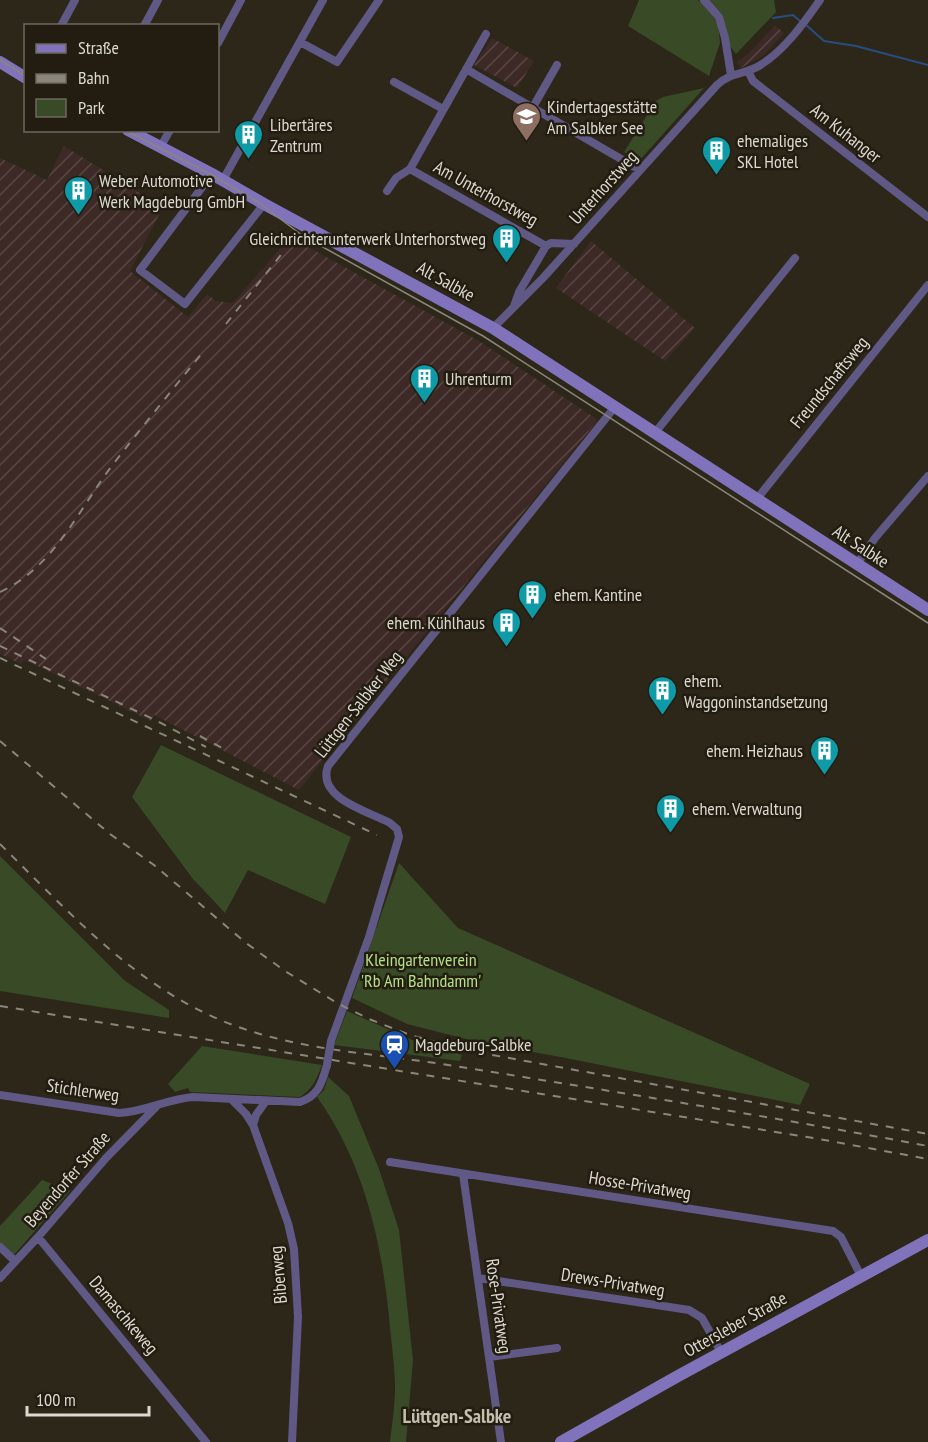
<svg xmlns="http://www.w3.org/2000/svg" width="928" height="1442" font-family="'PT Sans Narrow',sans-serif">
	<defs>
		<pattern id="industrial-furrows" width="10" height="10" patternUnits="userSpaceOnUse" patternTransform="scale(1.5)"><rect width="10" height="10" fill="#3d2926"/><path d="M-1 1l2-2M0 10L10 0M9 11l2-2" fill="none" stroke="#584744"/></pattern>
	</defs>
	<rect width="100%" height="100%" fill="#2c2719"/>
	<!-- industrial -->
	<path fill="url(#industrial-furrows)" d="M775,25L784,33L764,55L741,68L737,62L749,53Z
		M492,38L534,61L517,88L474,65Z
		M64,146L163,207L130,271L188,317L207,294L216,301L233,303L290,237L479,341L598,420L299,790L154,715L151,721L25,660L21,664L0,654V158L47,180Z
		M591,241L695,328L665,361L556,288Z"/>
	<!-- green -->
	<path fill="#384a26" d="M639,0H698L701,2L718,22L720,43L709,76L628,26Z
		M709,0H774L776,12L736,54L729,45L722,14Z
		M704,88L640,160L624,152L656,101L663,97Z
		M161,745L351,837L325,904L248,870L225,913L193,879L132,797Z
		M0,856L125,981L169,1010V1018L0,991Z
		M399,863L458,928L810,1084L800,1105L566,1058L478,1042L407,1024L352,998Z
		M347,1011L412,1040L462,1055L460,1061L334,1045Z
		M202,1046L322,1065C317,1078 313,1089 300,1097L190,1092L188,1088L175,1092L168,1084Z
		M328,1077L349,1096L379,1169L399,1230L413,1360L406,1442H390C392,1424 395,1406 395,1387C395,1368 392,1348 390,1328C383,1247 365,1164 317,1097L324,1090Z
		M42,1180L70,1191L13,1256L0,1244V1226Z"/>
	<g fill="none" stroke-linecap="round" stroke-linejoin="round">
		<!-- stream -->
		<path stroke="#284d82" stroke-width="2" d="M773,18L793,15L800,21
			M805,24L824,41L856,46L928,65"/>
		<!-- minor -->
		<path stroke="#605885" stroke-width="8" d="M704,0L719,17L725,38L731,75
			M61,26L75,0
			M144,26L158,0
			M300,42L337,62L379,0
			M218,43L241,0
			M466,69L640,170
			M748,71L753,81L928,217
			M394,82L443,109
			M533,107L557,65
			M161,146L170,130
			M410,169L546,246
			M212,174L140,270L185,304L264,204
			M223,180L323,0
			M387,191L396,178L410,169L486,34
			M514,306L519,292L546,246L551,243L574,244
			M493,328L543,278L717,85C729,73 745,74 759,66C784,51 804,23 820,0
			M654,434L795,258
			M756,500L928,285
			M857,564L875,538L928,476
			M331,1041L369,937L399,837L397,829L390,823C368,811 316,798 328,766L614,408
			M0,1095L119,1113C145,1112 167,1099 193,1097L300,1102C319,1096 322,1082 327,1065
			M232,1100L246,1114L253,1125L288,1223L294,1249L298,1317L292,1442
			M253,1125L256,1115L266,1101
			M390,1162L833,1231L841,1237L861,1276
			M463,1174L501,1442
			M38,1237L206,1442
			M0,1247L15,1261
			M0,1278L38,1237L106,1158L156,1107
			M478,1278L689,1310L702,1318L721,1352
			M489,1357L557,1348"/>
		<!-- secondary -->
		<path stroke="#8173bb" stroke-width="12" d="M0,62L26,78
			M128,130L212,174L264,204L493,328L928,610
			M561,1442L678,1376L928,1240"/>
		<!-- tram -->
		<path stroke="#8a867a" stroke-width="1.5" d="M0,60L26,76
			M125,130L212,175L258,202L303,236L483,336L928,623"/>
		<!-- rail -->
		<path stroke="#8a867a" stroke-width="2" stroke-dasharray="8 8" stroke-linecap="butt" d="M226,324L284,251
			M0,592C53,568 78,511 111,467C141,428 172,390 203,352
			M0,628L46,659
			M0,646L157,721L206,747
			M0,658L377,835
			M200,736L224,749
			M0,741L110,834L154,865L246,943L285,971L337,1003L369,1019L410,1035L465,1050L928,1134
			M0,844C62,905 122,972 201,1011C282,1052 373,1052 461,1067C617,1092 773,1117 928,1146
			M0,1006L819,1139L928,1159"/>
		<!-- minor-bridge -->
		<path stroke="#605885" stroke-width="8" d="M327,1065L331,1041"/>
	</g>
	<!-- icons -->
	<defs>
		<symbol id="school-pin" viewBox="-11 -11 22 30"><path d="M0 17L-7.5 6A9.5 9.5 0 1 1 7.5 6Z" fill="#8d6e63" stroke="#221d10"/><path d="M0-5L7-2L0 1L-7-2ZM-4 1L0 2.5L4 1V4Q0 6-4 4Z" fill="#fff"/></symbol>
		<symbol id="building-pin" viewBox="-11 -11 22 30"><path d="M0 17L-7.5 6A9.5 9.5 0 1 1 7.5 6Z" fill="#0f9aa8" stroke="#221d10"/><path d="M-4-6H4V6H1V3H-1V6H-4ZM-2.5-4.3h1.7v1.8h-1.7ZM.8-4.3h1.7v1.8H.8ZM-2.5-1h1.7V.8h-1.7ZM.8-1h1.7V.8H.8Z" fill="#fff"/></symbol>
		<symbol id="station-pin" viewBox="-11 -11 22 30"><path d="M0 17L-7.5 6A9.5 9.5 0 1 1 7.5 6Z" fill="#1a4fb4" stroke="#221d10"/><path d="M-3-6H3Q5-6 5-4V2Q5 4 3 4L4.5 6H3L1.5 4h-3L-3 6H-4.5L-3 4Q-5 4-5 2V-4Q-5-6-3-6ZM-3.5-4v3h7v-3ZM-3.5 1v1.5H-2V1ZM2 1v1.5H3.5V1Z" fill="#fff"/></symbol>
	</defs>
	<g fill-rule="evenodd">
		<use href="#school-pin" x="510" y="100" width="33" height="45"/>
		<use href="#building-pin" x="232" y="118" width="33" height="45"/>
		<use href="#building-pin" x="700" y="134" width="33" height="45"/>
		<use href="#building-pin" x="62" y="174" width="33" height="45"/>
		<use href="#building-pin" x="490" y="222" width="33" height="45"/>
		<use href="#building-pin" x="408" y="362" width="33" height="45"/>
		<use href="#building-pin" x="516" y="578" width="33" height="45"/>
		<use href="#building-pin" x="490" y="606" width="33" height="45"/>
		<use href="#building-pin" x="646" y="674" width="33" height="45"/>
		<use href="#building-pin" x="808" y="734" width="33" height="45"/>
		<use href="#building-pin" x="654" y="792" width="33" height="45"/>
		<use href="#station-pin" x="378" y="1028" width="33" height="45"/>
	</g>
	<g text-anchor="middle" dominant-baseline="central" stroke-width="5" stroke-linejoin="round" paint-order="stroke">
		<!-- poi labels -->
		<g font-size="18" fill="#dcd9d0" stroke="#221d10" text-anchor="start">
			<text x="547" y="106">Kindertagesstätte<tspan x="547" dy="21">Am Salbker See</tspan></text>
			<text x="270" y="124">Libertäres<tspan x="270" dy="21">Zentrum</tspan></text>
			<text x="737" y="140">ehemaliges<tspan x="737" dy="21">SKL Hotel</tspan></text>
			<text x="99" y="180">Weber Automotive<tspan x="99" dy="21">Werk Magdeburg GmbH</tspan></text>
			<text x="486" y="238" text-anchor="end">Gleichrichterunterwerk Unterhorstweg</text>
			<text x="445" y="378">Uhrenturm</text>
			<text x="554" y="594">ehem. Kantine</text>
			<text x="485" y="622" text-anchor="end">ehem. Kühlhaus</text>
			<text x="684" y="680">ehem.<tspan x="684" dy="21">Waggoninstandsetzung</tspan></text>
			<text x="803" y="750" text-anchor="end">ehem. Heizhaus</text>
			<text x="692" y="808">ehem. Verwaltung</text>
			<text x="415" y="1044">Magdeburg-Salbke</text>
		</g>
		<!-- street labels -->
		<g font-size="18" fill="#dcd9d0" stroke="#221d10">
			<text transform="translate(846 133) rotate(38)">Am Kuhanger</text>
			<text transform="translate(603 187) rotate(-48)">Unterhorstweg</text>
			<text transform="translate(486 193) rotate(29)">Am Unterhorstweg</text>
			<text transform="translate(446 281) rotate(29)">Alt Salbke</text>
			<text transform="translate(829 382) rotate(-51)">Freundschaftsweg</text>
			<text transform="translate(861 546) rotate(33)">Alt Salbke</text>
			<text transform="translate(358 704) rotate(-52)">Lüttgen-Salbker Weg</text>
			<text transform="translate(83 1090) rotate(8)">Stichlerweg</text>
			<text transform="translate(67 1179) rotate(-49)">Beyendorfer Straße</text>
			<text transform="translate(640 1185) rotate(9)">Hosse-Privatweg</text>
			<text transform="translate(278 1275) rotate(-95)">Biberweg</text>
			<text transform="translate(613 1282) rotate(9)">Drews-Privatweg</text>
			<text transform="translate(499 1306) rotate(82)">Rose-Privatweg</text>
			<text transform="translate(124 1315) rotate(50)">Damaschkeweg</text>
			<text transform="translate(735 1324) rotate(-29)">Ottersleber Straße</text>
		</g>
		<!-- park labels -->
		<g font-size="18" fill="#b3e184" stroke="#221d10">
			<text x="421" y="959">Kleingartenverein<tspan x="421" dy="21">'Rb Am Bahndamm'</tspan></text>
		</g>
		<!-- neighbourhood labels -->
		<g font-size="20" font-weight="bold" fill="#c4beac" stroke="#221d10">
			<text x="457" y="1416">Lüttgen-Salbke</text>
		</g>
	</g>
	<!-- legend -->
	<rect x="24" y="24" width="195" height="108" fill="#221d10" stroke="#6c685d" stroke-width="1.5"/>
	<rect x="36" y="44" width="30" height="9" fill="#8173bb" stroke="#6c685d" stroke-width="1.5"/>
	<text x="78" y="54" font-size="18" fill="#dcd9d0">Straße</text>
	<rect x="36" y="74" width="30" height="9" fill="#8a867a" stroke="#6c685d" stroke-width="1.5"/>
	<text x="78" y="84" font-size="18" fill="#dcd9d0">Bahn</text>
	<rect x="36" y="99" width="30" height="18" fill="#384a26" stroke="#6c685d" stroke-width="1.5"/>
	<text x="78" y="114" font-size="18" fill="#dcd9d0">Park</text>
	<!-- scale -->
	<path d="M27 1406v9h122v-9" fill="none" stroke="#dcd9d0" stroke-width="3"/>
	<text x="36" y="1406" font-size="18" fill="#dcd9d0" stroke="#221d10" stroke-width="4.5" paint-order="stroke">100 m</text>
</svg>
